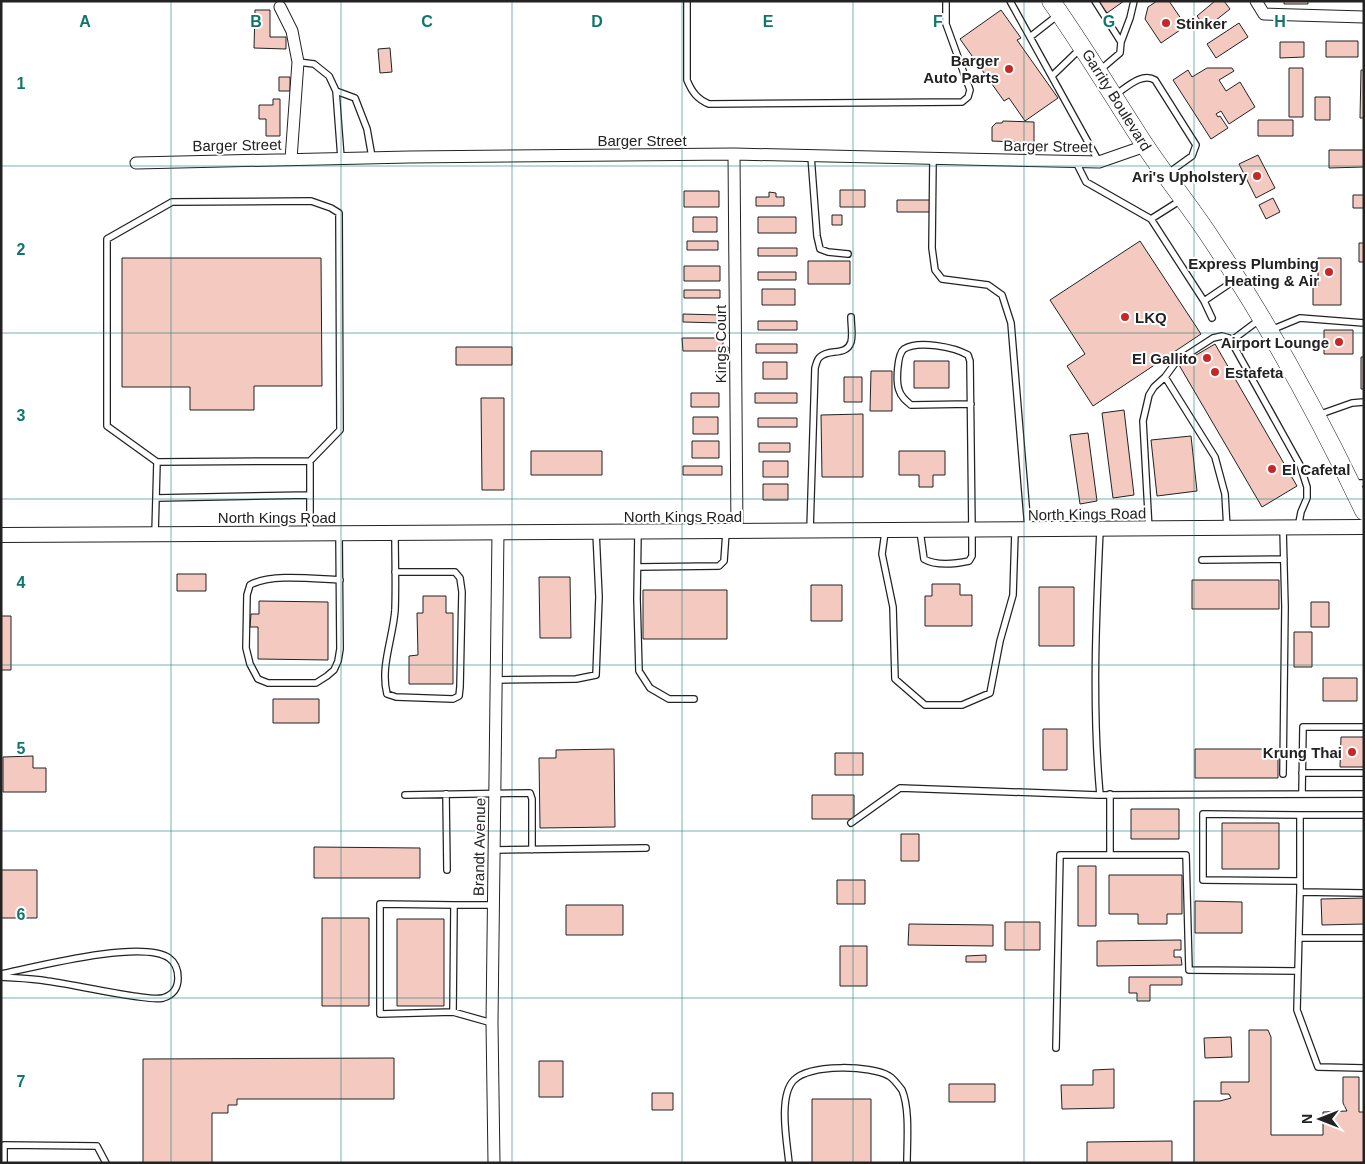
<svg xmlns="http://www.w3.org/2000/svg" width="1365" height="1164" font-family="Helvetica,sans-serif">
	<rect width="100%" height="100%" fill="#fff"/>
	<!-- building -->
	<path fill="#f3c9c0" stroke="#222" d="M1098,1H1124L1107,13Z
		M1157,1H1169L1186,26L1161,43L1145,19L1148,7Z
		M1215,1H1224L1230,9L1206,28L1197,16Z
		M1284,1H1308V4H1284Z
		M255,10H270V37H286V49L254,48Z
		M1001,10L1021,38L1017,40L1058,98L1025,121L1009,98L1004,101L960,39Z
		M1239,23L1248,37L1216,58L1207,44Z
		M1326,41H1358V57H1326Z
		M1280,42H1304V57L1280,58Z
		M390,48L392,72L380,73L378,49Z
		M1207,68H1232L1234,71L1219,80L1226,91L1240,82L1255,107L1229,124L1221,111L1216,114L1218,117L1220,116L1228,128L1211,139L1173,80L1188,70L1192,77Z
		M1289,68H1303V117H1289Z
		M1361,70H1364V118H1360Z
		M279,77H290V91H279Z
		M1315,97H1330V120H1315Z
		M273,99H280V136H266V119H259V105H273Z
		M1258,120H1293V136H1258Z
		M1003,121L1034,122V143L992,141V127L996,123H1002Z
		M1329,150H1364V167L1329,168Z
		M1258,155L1275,188L1256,198L1239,164Z
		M840,190H865V207H840Z
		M684,191H719V207H684Z
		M769,192L776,193V197H784V206H756V197H769Z
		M1353,195H1364V208H1353Z
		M1273,198L1280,212L1266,219L1259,205Z
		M897,200H930V212H897Z
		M832,215H842V225H832Z
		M693,217H717V232H693Z
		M758,217H796V233H758Z
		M687,241H718V250H687Z
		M1140,241L1201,334L1093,406L1067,366L1085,354L1050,300Z
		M1359,243H1364V262H1359Z
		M758,248H797V256H758Z
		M122,258H321L322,386H254V410H190V387H122Z
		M1318,258H1341V305H1313V286H1318Z
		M808,261H850V284H808Z
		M684,266H720V281H684Z
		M758,272H796V280H758Z
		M762,289H795V305H762Z
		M684,290H720V298H684Z
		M683,314L722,315V323L683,322Z
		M758,321H797V330H758Z
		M1324,330H1353V354H1324Z
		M682,338H723V347H728V351H683Z
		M756,344H797V353H756Z
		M1215,344L1297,486L1262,507L1179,365Z
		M456,347H512V365H456Z
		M1361,357H1364V389H1361Z
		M914,361H949V388H914Z
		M763,362H787V379H763Z
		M871,371H892V411H870Z
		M844,377H862V402H844Z
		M691,393H719V407H691Z
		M755,393H797V403H755Z
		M481,398H504V490H482Z
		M1124,410L1134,495L1113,498L1102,413Z
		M863,414V477H822L821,415Z
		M693,417H718V434H693Z
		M758,418H797V427H758Z
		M1088,433L1097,501L1080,504L1070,435Z
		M1191,436L1197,491L1157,496L1151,440Z
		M692,441H719V458H692Z
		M759,443H790V452H759Z
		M531,451H602V475H531Z
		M899,451H945V475H933V487H919V475H899Z
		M763,461H788V477H763Z
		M683,466H722V475H683Z
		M763,484H788V500H763Z
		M177,574H206V591H177Z
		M539,577H570L571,638H540Z
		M1192,580H1279V609H1192Z
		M932,584H960V595H972V626H925V596H932Z
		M811,585H842V621H811Z
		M1039,587H1074V646H1039Z
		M643,590H727V639H643Z
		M423,596H446V613H453V684H409V656L418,655L417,613H423Z
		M259,601L328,602V660L258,659V627H250L251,614H259Z
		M1311,602H1329V627H1311Z
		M1,616H11V670H1Z
		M1294,632H1312V667H1294Z
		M1323,678H1357V701H1323Z
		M273,699H319V723H273Z
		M1043,729H1067V770H1043Z
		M1341,737H1364V767H1340Z
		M614,749L615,827L540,828L539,758H556V750Z
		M1195,749H1278V778H1195Z
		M835,753H863V775H835Z
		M33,756V768H46V792H3V757Z
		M812,795H854V819H812Z
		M1131,809H1179V839H1131Z
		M1222,823H1279V869H1222Z
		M901,834H919V861H901Z
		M314,847L420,848V878H314Z
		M1078,866H1096V926H1078Z
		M1,870H37V918H1Z
		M1109,875H1182V914H1167V924H1138V914H1109Z
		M837,880H865V904H837Z
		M1364,898V924L1322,925L1321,899Z
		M1195,901L1242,902V933H1195Z
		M566,905H623V935H566Z
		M322,918H369V1006H322Z
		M397,919H444V1006H397Z
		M1005,922H1040V950H1005Z
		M909,924L993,925V946L908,945Z
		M1181,940V950H1174V957H1181L1182,965L1097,966V941Z
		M840,946H867V986H840Z
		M986,955V962H966V956Z
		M1129,977H1182V985H1150V1001H1137V993H1129Z
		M1249,1030H1268L1271,1037V1135H1323V1112L1347,1111L1343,1103V1077H1359V1112H1364V1163H1194V1101H1220L1231,1098L1229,1094H1221V1082H1249Z
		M1231,1037L1232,1057L1205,1058L1204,1038Z
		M394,1058V1099H237V1105H228V1113H212V1163H143V1059Z
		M539,1061H563V1097H539Z
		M1114,1069V1108L1062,1109L1061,1085H1093V1070Z
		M949,1084H995V1102H949Z
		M652,1093H673V1110H652Z
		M812,1099H871V1163H812Z
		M1172,1141V1163H1087V1142Z"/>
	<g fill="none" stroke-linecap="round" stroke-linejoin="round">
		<defs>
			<path id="service" d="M687,1V80C692,92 697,99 709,104L962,102L968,97L970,90L946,24V1
				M1010,1L1099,162
				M1095,1L1121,42L1120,53L1100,70
				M1030,37L1058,15
				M1121,42L1130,18L1134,1
				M298,62L314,64L329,76L336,91L341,158
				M1052,76L1081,48
				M336,91L355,98L367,129L372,157
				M1115,95C1127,87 1142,72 1155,80L1196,145L1192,156L1167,174
				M811,156L817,236L820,249L828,252L848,254
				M933,159L932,248L935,270L942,279L988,285L1002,295L1011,323L1028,529
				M1076,162L1086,182L1151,219L1204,301L1212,318
				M1151,219L1181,200
				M1204,301L1235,280
				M1271,330L1300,318L1364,323
				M1231,341L1259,320
				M1165,377L1215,457L1225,494L1227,529
				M1318,415L1352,403L1364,402
				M157,462L107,426V239L172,202L311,201L331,208L339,213L340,430L310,461
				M1353,483H1364
				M156,498L310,495
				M1283,528L1285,607L1283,774
				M810,530L815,368C816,365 817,359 820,357C829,348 846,357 851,342C853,335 851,325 851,317
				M1100,530C1096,618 1092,707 1100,795
				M1149,530L1143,421L1149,395L1154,387L1165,377L1176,362L1213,338L1222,336L1229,338L1231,341L1300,465L1307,487V498L1301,512L1298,528
				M920,531L924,559C936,566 955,564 969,561L972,556V531L970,361L968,355C954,347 918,340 904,349C897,354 896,382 899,390C901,397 906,401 911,405L971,404
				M638,532L637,599L639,671L650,688L669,699H694
				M885,532L882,554L893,607L895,679L925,705H962L990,693L1000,641L1013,595L1015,532
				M339,533L340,649L338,661L334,670L327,676L316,683H268L258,679L250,664L246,648L247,595L250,585C271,573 315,579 340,580
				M155,534L157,462L310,461V533
				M1202,560L1284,559
				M638,567L719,566L724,561L726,532
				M395,572H455L460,578L462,592L460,687L459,696L453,699L396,697L387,694C380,667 393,638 395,610C396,584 395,558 395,532
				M496,680L576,679L596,675L599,597L596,532
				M1302,773H1364
				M446,794L447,870
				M1302,794L1303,727H1364
				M405,795L530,793L532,799V850
				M851,823L900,788L1098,795L1364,794
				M494,850L646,848
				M1110,855H1186L1189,970L1298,971
				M1300,881L1203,880V814L1300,815
				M1300,892V815H1364
				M1364,893L1300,892L1297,1010L1318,1067L1364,1068
				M1299,938H1364
				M1,974C35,967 142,939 169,958C176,963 178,970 178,978C178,988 173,995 163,998C154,1000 143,997 133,996C104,992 76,985 47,981C32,978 16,978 1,977
				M453,1012L380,1014V904L454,905
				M492,1023L453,1012L454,905H493
				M1056,1048L1060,855H1110V794
				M4,1163V1145L97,1146L106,1163
				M789,1163C787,1142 778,1096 794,1080C809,1064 871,1065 889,1076C893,1078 899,1086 902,1090C910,1109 907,1142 907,1163"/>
			<path id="minor" d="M1256,1L1264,14L1364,17
				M280,7L292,31L298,62L291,159
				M734,154L737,532
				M136,163L409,157L734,154L1099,162L1145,146
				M494,1163L492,1023L498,532"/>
			<path id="tertiary" d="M1,535C455,530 910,533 1364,527"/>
			<path id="primary" d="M1051,1C1085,49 1114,98 1146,147C1168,180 1193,210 1214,243C1271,328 1320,418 1364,511"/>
		</defs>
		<!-- service casing -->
		<use href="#service" stroke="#222" stroke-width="8"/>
		<!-- minor casing -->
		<use href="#minor" stroke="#222" stroke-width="13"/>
		<!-- tertiary casing -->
		<use href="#tertiary" stroke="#222" stroke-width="16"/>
		<!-- primary casing -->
		<use href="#primary" stroke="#222" stroke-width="19"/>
		<!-- service -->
		<use href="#service" stroke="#fff" stroke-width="5.5"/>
		<!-- minor -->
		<use href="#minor" stroke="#fff" stroke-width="11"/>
		<!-- tertiary -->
		<use href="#tertiary" stroke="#fff" stroke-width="14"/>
		<!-- primary -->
		<use href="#primary" stroke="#fff" stroke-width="18"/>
	</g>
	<!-- grid -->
	<path fill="none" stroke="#0f766e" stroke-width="1" stroke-opacity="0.55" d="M171,1V1163M341,1V1163M512,1V1163M682,1V1163M853,1V1163M1024,1V1163M1194,1V1163M1,166H1364M1,333H1364M1,499H1364M1,665H1364M1,831H1364M1,998H1364"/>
	<!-- markers -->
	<g fill="#c62828" stroke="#fff" stroke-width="2">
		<circle cx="1166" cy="23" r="5"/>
		<circle cx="1009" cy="69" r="5"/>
		<circle cx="1257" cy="176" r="5"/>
		<circle cx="1329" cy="272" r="5"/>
		<circle cx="1125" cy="317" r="5"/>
		<circle cx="1339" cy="342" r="5"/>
		<circle cx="1207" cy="358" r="5"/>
		<circle cx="1215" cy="372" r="5"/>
		<circle cx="1272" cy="469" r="5"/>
		<circle cx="1352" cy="752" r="5"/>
	</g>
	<g text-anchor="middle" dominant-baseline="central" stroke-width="4" stroke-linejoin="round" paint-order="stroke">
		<!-- poi labels -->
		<g font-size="15" font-weight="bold" fill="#222" stroke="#fff" text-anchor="end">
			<text x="1176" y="23" text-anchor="start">Stinker</text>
			<text x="999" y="60">Barger<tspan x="999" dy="17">Auto Parts</tspan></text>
			<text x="1247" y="176">Ari's Upholstery</text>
			<text x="1319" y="263">Express Plumbing<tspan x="1319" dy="17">Heating &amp; Air</tspan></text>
			<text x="1135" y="317" text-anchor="start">LKQ</text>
			<text x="1329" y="342">Airport Lounge</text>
			<text x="1197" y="358">El Gallito</text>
			<text x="1225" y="372" text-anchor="start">Estafeta</text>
			<text x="1282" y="469" text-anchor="start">El Cafetal</text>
			<text x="1342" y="752">Krung Thai</text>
		</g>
		<!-- street labels -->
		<g font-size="15" fill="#222" stroke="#fff">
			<text transform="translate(1117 100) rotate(58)">Garrity Boulevard</text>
			<text x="642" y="140">Barger Street</text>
			<text transform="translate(237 145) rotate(-1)">Barger Street</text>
			<text transform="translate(1048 146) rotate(1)">Barger Street</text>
			<text transform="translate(720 344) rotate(-90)">Kings Court</text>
			<text transform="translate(1087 514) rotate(-1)">North Kings Road</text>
			<text x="683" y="516">North Kings Road</text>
			<text x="277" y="517">North Kings Road</text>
			<text transform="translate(479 847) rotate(-89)">Brandt Avenue</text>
		</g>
	</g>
	<g font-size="16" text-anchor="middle" font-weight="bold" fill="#0f766e" stroke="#fff" stroke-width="4" stroke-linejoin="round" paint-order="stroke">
		<text x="85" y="27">A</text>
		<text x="256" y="27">B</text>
		<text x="427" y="27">C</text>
		<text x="597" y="27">D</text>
		<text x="768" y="27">E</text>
		<text x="938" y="27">F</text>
		<text x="1109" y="27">G</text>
		<text x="1280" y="27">H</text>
		<text x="21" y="89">1</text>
		<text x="21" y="255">2</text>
		<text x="21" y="421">3</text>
		<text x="21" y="588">4</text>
		<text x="21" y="754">5</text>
		<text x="21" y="920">6</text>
		<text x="21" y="1087">7</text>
	</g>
	<!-- border -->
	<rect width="1365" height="1164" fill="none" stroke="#222222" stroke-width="5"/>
	<!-- north arrow -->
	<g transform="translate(1320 1119) rotate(270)" stroke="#ffffff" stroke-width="4" paint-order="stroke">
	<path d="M0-4L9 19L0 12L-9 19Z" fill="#222222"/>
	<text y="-8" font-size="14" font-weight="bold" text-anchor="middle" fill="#222222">N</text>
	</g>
</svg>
